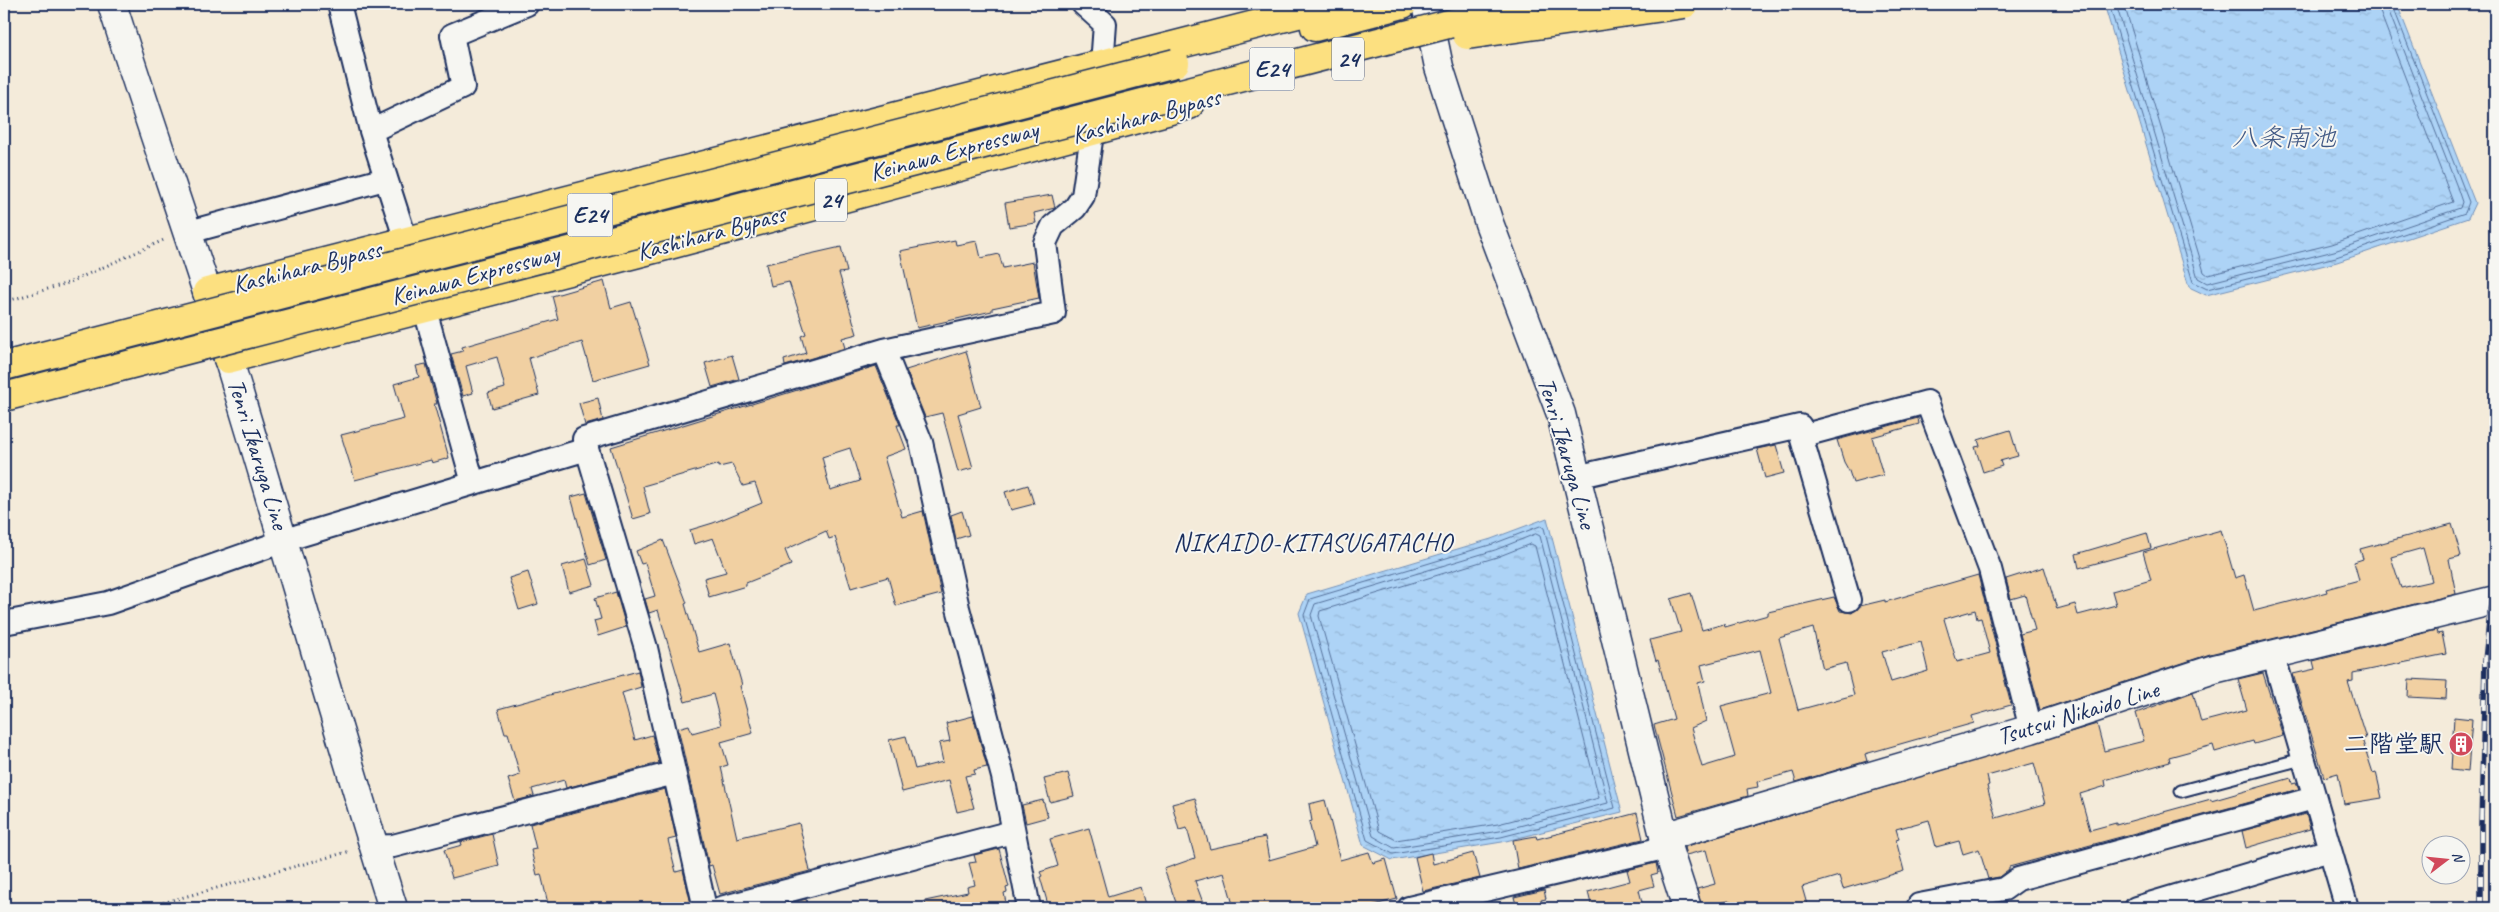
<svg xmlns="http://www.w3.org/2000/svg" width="2499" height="912" font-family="Caveat,'Klee One',sans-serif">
	<defs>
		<pattern id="water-ripples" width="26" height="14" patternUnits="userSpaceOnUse" patternTransform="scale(1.25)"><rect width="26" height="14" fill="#add3f6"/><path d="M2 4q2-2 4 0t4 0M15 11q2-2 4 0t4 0" fill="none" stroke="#94b5d5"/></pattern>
	</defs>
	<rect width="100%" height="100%" fill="#f4ebda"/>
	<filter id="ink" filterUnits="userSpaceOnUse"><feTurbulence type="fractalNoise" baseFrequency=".02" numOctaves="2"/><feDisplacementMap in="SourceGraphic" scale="10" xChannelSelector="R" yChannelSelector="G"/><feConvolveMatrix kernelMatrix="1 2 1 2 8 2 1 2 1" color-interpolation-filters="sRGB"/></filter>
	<g filter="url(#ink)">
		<!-- water -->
		<path fill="url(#water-ripples)" stroke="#7391b9" d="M2104,4H2397L2475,203L2468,218L2337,262L2206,295L2189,287Z
			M1547,518L1622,812L1502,842L1392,860L1363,845L1299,613L1307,594L1491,539Z"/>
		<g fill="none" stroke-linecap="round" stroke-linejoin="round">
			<!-- shore -->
			<path stroke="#55719b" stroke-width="1" d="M2109,4L2193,282L2207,289L2336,257L2465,213L2469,202L2392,4
				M2116,4L2198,278L2207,283L2334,251L2460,208L2462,202L2457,187L2386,4
				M2124,4L2204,272L2208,275L2332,244L2453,202L2380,12L2379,4
				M1541,526L1544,528L1615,808L1501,837L1393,854L1367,840L1304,615L1310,599L1493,544Z
				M1536,534L1540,536L1608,803L1500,831L1394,848L1373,836L1311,615L1315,604L1495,550Z
				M1531,544L1535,546L1599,798L1498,824L1396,840L1379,831L1319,616L1320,611L1497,557Z"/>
		</g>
		<!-- building -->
		<path fill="#f1d0a2" stroke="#1b2f5e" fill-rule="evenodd" d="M1052,195L1055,208L1034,213L1036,223L1009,227L1005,203Z
			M955,240L956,245L977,241L981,258L999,254L1003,268L1033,262L1039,298L992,308V311L917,328L900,251Z
			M841,247L847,272L839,273L857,334L842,338L845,348L785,366L784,360L806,353L801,336L806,334L789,282L771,286L766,264Z
			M604,281L611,308L631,302L650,364L593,380L582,342L529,358L539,395L492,408L488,393L505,388L497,357L466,366L473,393L463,396L451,354L463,351L462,347L558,319L552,296Z
			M966,351L981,407L958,414L973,468L958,472L942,413L925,417L906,370Z
			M732,355L739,379L712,387L705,363Z
			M426,364L437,404H434L449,458L432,463L431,460L355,480L341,435L404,419L394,384L419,377L416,366Z
			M876,366L900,425H897L906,449L884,457L902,517L923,511L941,594L896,606L888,577L851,588L835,537L829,539L826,531L785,550L791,565L746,583V586L709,597L704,578L726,572L713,538L694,544L690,530L713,523L762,503L755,483L743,486L732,464L719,467V464L643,486L650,514L633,519L611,447ZM850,448L860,481L830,490L822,457Z
			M598,398L603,420L585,425L579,403Z
			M1918,418L1919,424L1872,437L1883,475L1853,483L1849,471L1844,462L1837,440Z
			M2010,430L2018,456L2000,461L2002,466L1983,472L1975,447L1980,446L1978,440Z
			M1776,445L1784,473L1765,478L1757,449Z
			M1028,485L1034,504L1011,510L1005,492Z
			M586,493L606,560L590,565L571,497Z
			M962,511L969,535L956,539L951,515Z
			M2452,524L2461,556L2449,559L2456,594L2210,654L2040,710L2020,634L2035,630L2025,595L2011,599L2006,579L2044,567L2057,609L2075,604L2078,615L2116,605L2112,591L2151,580L2143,552L2221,530L2235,578L2244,575L2254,611L2327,592L2326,589L2359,580L2354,562L2363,559L2360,549ZM2423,548L2432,581L2401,588L2391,557Z
			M2147,533L2151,548L2079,568L2076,554Z
			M663,540L687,603L685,604L699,652L730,643L742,685L740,686L753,733L721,742L728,765L721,767L737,838L799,823L810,871L720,894L712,865L709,866L678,728L689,725L692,733L721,725L713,694L685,702L658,610L649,613L645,599L655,596L645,563L641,564L636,551Z
			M586,559L594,585L569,592L562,566Z
			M528,572L538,604L519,610L509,578Z
			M1978,575L2011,705L1972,716L1974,723L1865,754L1867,761L1796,782L1793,772L1757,782L1758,787L1747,789L1748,796L1678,816L1654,725L1674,719L1658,660L1656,661L1650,640L1681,632L1671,599L1691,593L1702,630L1724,624L1725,627L1768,615V612L1834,597L1840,611L1852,613L1860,606L1885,600V602ZM1975,610L1977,619L1981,618L1990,653L1957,662L1944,619ZM1813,628L1823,669L1846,663L1854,695L1798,710L1779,638ZM1921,642L1928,671L1891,682L1882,652ZM1760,650L1771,693L1721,706L1735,757L1702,767L1691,728L1706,721L1698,683L1705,681L1701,665Z
			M616,592L626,627L598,636L594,621L601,619L595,598Z
			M2437,630L2438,634L2442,633L2446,654L2353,673V681L2348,682L2366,738L2362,739L2373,773L2376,772L2382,798L2344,804L2338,773L2324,777L2293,674L2315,669L2313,661Z
			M638,671L641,687L622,693L635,740L652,735L659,763L566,788L564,780L532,789L534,796L515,801L508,779L520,775L508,733H505L498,709Z
			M2263,673L2283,736L2254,744L2253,741L2215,752L2213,745L2169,757L2170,762L2105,780L2106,786L2080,794L2090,830L2116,823V825L2211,799V801L2291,778L2292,783L2296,782L2299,789L2009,867V869L1999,877L1988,879L1979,849L1963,854L1959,841L1936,847L1929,820L1896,829L1899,839L1896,840L1904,871L1843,889L1839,876L1802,887L1808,908H1732L1731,901H1728L1702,908L1697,889L1715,884L1706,850L1686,855L1684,847L2097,724L2104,751L2144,741L2136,713L2193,692L2201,722L2247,710L2238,679ZM2034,763L2045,804L1996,818L1987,786L1989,785L1987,776Z
			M2409,679L2447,681L2446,699L2408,697Z
			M973,716L987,767L974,770L975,774L965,776L974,808L957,812L949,780L902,792L889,740L906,736L915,769L943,762L939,743L950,741L946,723Z
			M2454,717L2472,719L2468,772L2451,770Z
			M1068,773L1074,796L1050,802L1044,779Z
			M665,789L676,838L668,840L676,872L683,870L692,908H549L541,874L537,875L531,850L536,849L530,824Z
			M1195,798L1210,849L1265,837L1269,860L1315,847L1309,822L1312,821L1309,804L1325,800L1340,860L1369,852L1373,863L1386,859L1397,899L1363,908H1234L1224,873L1195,881L1205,908H1178L1164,869L1195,858L1187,828L1179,830L1172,804Z
			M1043,800L1048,817L1026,823L1022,805Z
			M1637,813L1643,839L1518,869L1513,840L1536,836L1537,839Z
			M2306,814L2310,829L2246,848L2242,831Z
			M1089,828L1108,897L1141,887L1147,908H1049L1040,877L1042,876L1040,872L1058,866L1050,839Z
			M492,834L499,866L452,878L444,850L462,845L461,842Z
			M999,849L1009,887L1006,888L1007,892L1004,893L1007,908H926L925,901L968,892L967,887L975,885L969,863L976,862L974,855Z
			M1431,853L1433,864L1473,853L1480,878L1423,891L1415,857Z
			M1656,863L1658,873L1651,875L1654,886L1639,890L1643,906L1634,908H1592L1588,892L1630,881L1627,870Z
			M1544,890L1546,899L1541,900L1543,908H1517L1514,897Z
			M806,899L808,908H787L786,905Z
			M1487,903L1488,908H1465Z"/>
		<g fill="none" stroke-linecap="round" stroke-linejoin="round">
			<defs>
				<path id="lane" d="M2181,791L2302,759"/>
				<path id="street" d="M339,4L371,131L406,241L473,483
					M371,131L463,87L452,35L527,4
					M189,232L385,179
					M884,350L921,442L958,608L1003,777L1029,908
					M1801,436L1849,600
					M1576,477L1800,426L1801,436L1927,402L1990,569L2031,729
					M4,623L108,603L298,536L587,449
					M2273,654L2347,908
					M374,847L393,846L674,773
					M1919,905L2004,889L2018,879L2314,798
					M705,908L646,648L584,439L884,350L1054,313L1045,243L1053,226L1075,208L1083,196L1102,65L1105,24L1083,4
					M721,908L1012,832
					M1409,908L1655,850L1665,840
					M2136,908L2330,850"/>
				<path id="secondary" d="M112,4C149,123 192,241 229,361C285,543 336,727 393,908
					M1426,4L1439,67L1489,223L1561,414L1665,840L1687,908
					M1665,840L1677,833L2031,729L2214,669L2495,600"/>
				<path id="highway" d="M1508,19L1570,4
					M1315,27L1403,4
					M207,292L1337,4
					M228,359L662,247L1189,105"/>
			</defs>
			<!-- lane casing -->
			<use href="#lane" stroke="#1b2f5e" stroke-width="15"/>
			<!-- street casing -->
			<use href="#street" stroke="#1b2f5e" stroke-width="26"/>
			<!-- secondary casing -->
			<use href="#secondary" stroke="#1b2f5e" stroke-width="31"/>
			<!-- highway casing -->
			<use href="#highway" stroke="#1b2f5e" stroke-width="31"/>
			<!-- path -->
			<path stroke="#1b2f5e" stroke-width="3" stroke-dasharray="1 4" stroke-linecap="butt" d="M4,302L68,283L166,239
				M144,908L351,851"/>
			<!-- lane -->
			<use href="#lane" stroke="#f6f6f2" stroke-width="11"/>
			<!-- street -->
			<use href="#street" stroke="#f6f6f2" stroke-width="22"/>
			<!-- secondary -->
			<use href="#secondary" stroke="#f6f6f2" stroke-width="28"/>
			<!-- highway -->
			<use href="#highway" stroke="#fce080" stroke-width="28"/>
			<defs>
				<path id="rail" d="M2481,908V824L2485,660L2495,565"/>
			</defs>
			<!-- rail casing -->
			<use href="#rail" stroke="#1b2f5e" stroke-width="5.5"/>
			<!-- rail -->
			<use href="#rail" stroke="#f6f6f2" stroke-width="4" stroke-dasharray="11" stroke-linecap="butt"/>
			<defs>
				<path id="highway-bridge" d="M1467,35L1684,4
					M4,366L1175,63
					M4,397L1526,4"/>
			</defs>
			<!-- highway-bridge casing -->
			<use href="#highway-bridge" stroke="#1b2f5e" stroke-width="31" stroke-linecap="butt"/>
			<!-- highway-bridge -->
			<use href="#highway-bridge" stroke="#fce080" stroke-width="28"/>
		</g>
	</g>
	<!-- icons -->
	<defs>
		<symbol id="building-disc" viewBox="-11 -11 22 22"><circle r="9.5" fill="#d1495b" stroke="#f6f6f2"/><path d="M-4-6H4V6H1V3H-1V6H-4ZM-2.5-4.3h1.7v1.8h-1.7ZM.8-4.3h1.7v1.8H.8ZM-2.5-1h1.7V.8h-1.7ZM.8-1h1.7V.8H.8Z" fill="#fff"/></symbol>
	</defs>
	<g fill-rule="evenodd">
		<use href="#building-disc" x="2447" y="730" width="28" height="28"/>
	</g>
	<g text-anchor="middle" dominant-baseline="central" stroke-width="4" stroke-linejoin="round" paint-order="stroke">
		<!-- shield labels -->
		<g fill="#f6f6f2" stroke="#5d6b8a" stroke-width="1">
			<rect x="1332" y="37.5" width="32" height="43" rx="4"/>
			<rect x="1249.5" y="47.5" width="45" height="43" rx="4"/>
			<rect x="815" y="178.5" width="32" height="43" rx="4"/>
			<rect x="567.5" y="193.5" width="45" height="43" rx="4"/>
		</g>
		<g font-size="24" font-weight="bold" fill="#1b2f5e">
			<text x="1348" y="59">24</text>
			<text x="1272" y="69">E24</text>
			<text x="831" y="200">24</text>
			<text x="590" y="215">E24</text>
		</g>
		<!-- street labels -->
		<g font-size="25" fill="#1b2f5e" stroke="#f6f6f2">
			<text transform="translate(1146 116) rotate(-15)">Kashihara Bypass</text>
			<text transform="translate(954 151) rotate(-15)">Keinawa Expressway</text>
			<text transform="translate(711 233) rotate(-15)">Kashihara Bypass</text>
			<text transform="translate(307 267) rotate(-14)">Kashihara Bypass</text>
			<text transform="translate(475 275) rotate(-15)">Keinawa Expressway</text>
			<text transform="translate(1567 453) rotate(74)">Tenri Ikaruga Line</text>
			<text transform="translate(258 454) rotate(73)">Tenri Ikaruga Line</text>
			<text transform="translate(2078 713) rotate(-17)">Tsutsui Nikaido Line</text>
		</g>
		<!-- poi labels -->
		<g font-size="25" font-weight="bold" fill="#1b2f5e" stroke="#f6f6f2" text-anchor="end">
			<text x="2444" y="744">二階堂駅</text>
		</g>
		<!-- water labels -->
		<g font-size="26" font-style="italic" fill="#405884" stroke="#f6f6f2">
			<text x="2284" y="137">八条南池</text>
		</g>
		<!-- neighbourhood labels -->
		<g font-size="26" letter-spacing="1" fill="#1b2f5e" stroke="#f6f6f2">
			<text x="1313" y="542">NIKAIDO-KITASUGATACHO</text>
		</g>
	</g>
	<!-- margin -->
	<rect width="2499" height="912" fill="none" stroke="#f6f6f2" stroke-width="20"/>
	<rect x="10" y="10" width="2479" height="892" fill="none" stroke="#1b2f5e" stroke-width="2" filter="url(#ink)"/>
	<!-- north arrow -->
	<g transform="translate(2446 860) rotate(74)"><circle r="24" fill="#f6f6f2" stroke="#9ea6b7"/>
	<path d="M0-4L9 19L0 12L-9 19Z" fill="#d1495b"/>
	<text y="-8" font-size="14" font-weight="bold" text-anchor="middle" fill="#1b2f5e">N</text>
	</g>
</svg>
